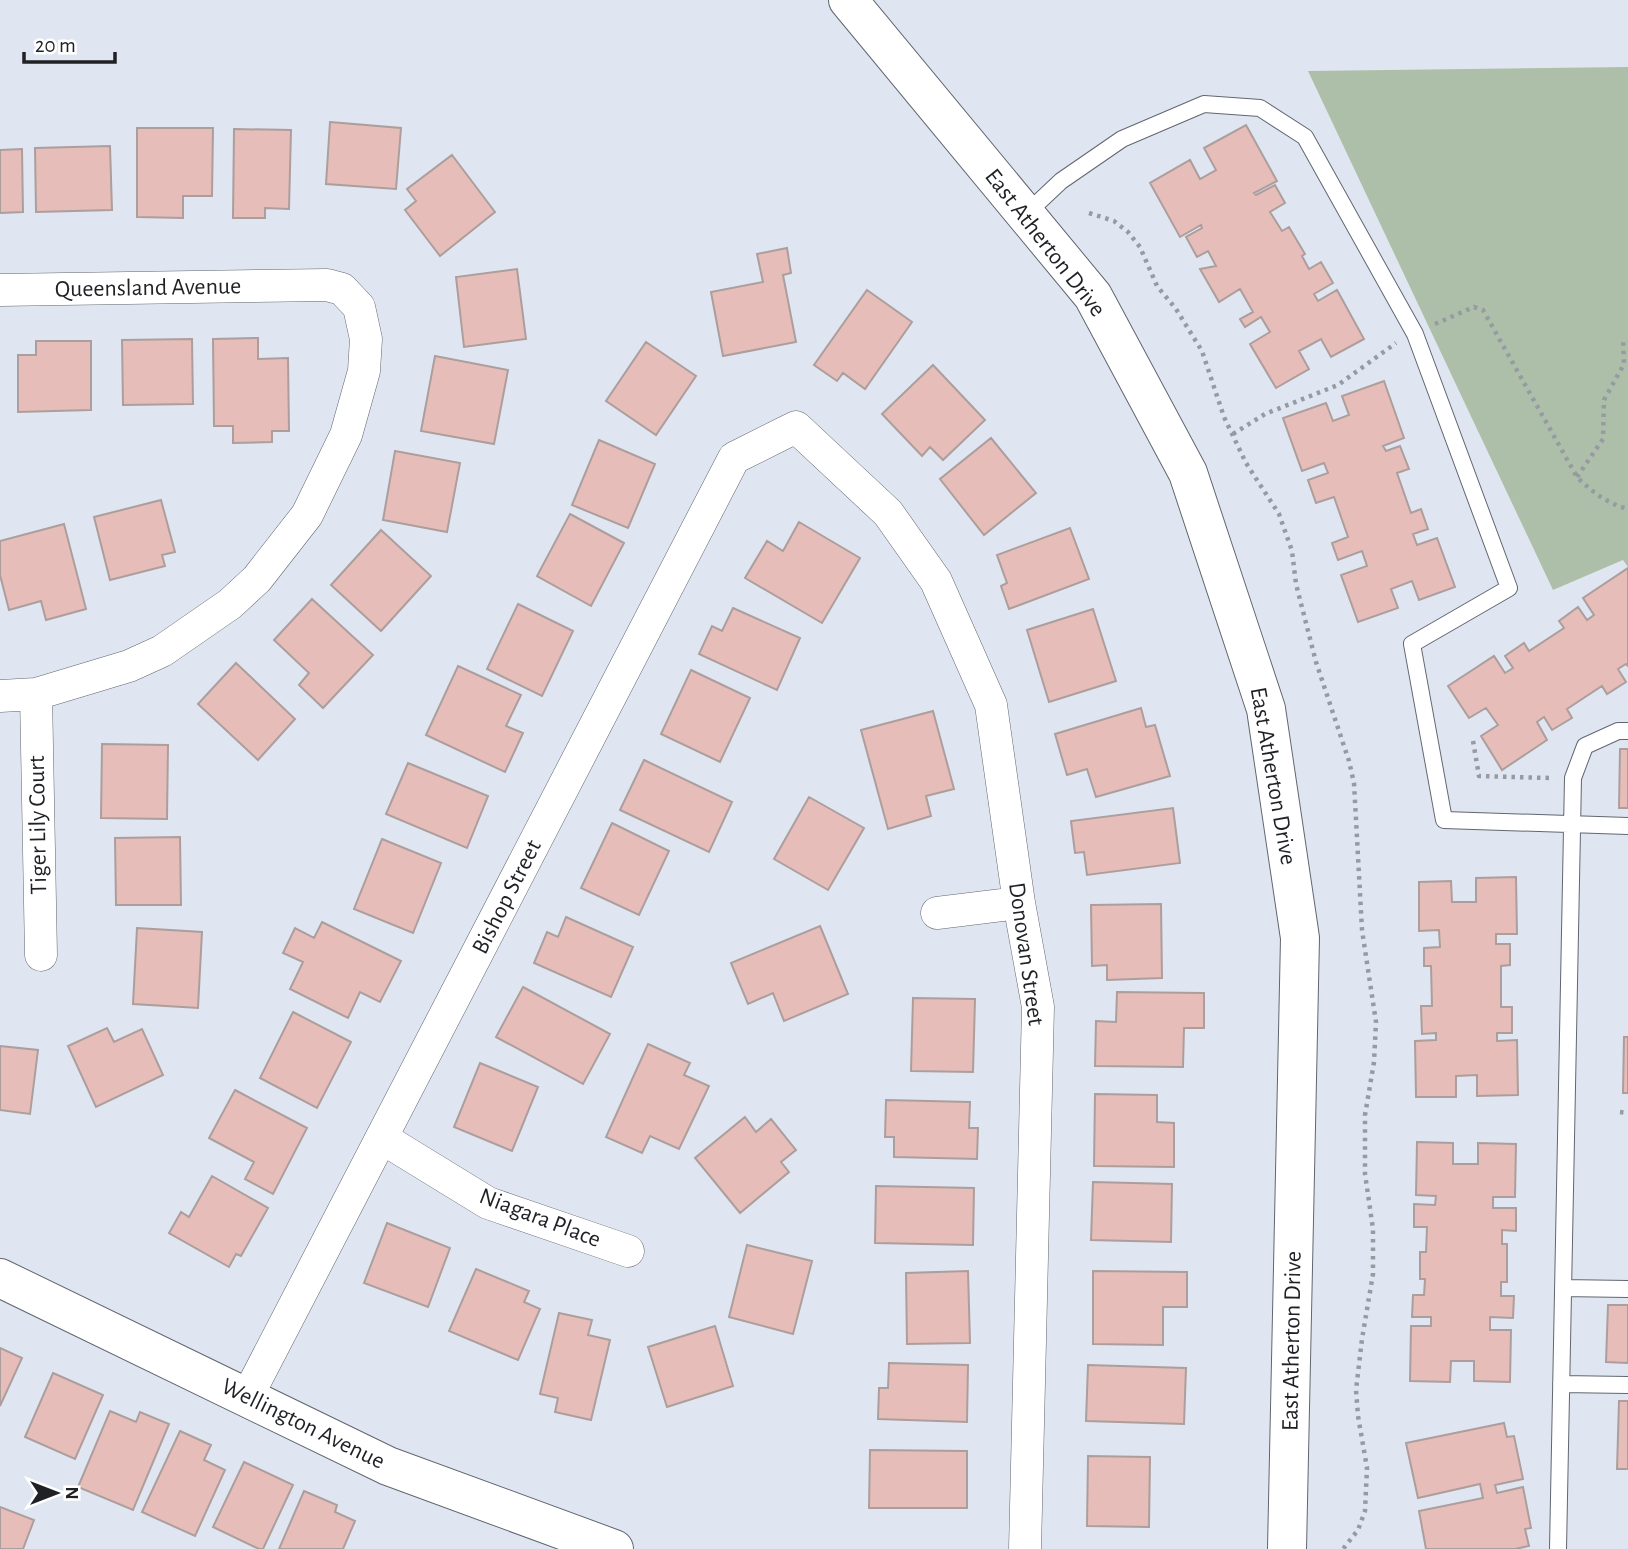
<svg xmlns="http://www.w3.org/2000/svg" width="1628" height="1549" font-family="'Alegreya Sans',sans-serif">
	<rect width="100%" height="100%" fill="#e0e6f1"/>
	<!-- green -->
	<path fill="#aebfa9" d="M1628,67V567L1623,560L1553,590L1308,71Z"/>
	<!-- building -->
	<path fill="#e6bdb9" stroke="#ac9e9d" stroke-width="2" d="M330,122L401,128L396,189L326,184Z
		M1246,125L1277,181L1254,193L1256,195L1275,185L1285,203L1270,212L1282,231L1289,227L1305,254L1302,256L1309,269L1321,262L1333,283L1314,294L1318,301L1337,290L1364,339L1331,357L1321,339L1299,351L1309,369L1276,388L1250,344L1270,332L1261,317L1245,327L1240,319L1253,312L1240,289L1219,302L1200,269L1216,266L1208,251L1197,257L1186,237L1202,228L1201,225L1180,237L1150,183L1190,160L1200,179L1216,170L1204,148Z
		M137,128H213L212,196H183V218L137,217Z
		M234,129L291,130L289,209L265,208V218H233Z
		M110,146L112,210L36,212L35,148Z
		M22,149L23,212L0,213V150Z
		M452,155L495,212L440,256L405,210L416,201L407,189Z
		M787,248L791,273L783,275L796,342L723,356L711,292L763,282L757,254Z
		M517,269L526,339L464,347L456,277Z
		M867,290L912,322L865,389L843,373L837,381L814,365Z
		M258,338V359L288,358L289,431H272V442L233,443V426H214L213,339Z
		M192,339L193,404L123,405L122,340Z
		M36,341H91V410L18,412V355H36Z
		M646,342L696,376L656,435L606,401Z
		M435,356L508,370L494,444L421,431Z
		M933,365L985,420L943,460L930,447L922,456L882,414Z
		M1384,381L1404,438L1383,446L1386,451L1400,446L1409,469L1397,473L1411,513L1421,509L1428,529L1413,534L1417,545L1437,538L1455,587L1419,600L1412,581L1391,589L1398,608L1358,622L1341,575L1367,566L1362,551L1338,560L1332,543L1348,537L1334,497L1316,503L1308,480L1328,473L1324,463L1302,471L1283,418L1326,403L1333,421L1349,415L1342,396Z
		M991,438L1036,493L984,535L940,479Z
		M599,440L655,464L628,528L572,505Z
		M395,451L460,463L447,532L383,520Z
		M161,500L175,552L162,555L165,566L110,580L94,517Z
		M570,514L624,543L591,606L537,576Z
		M799,522L860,558L822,623L745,578L767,541L783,551Z
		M64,524L86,609L46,620L41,601L9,610L0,575V541Z
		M1070,528L1089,579L1009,609L1001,586L1007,583L997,555Z
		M381,530L431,576L381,631L331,585Z
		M1628,568V666L1626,664L1618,669L1626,682L1607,694L1602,686L1567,709L1572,718L1552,730L1544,717L1537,722L1547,740L1502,770L1481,736L1498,725L1486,708L1469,718L1448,686L1494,656L1505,673L1513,668L1505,656L1524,643L1529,651L1564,628L1559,621L1578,607L1587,620L1594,615L1583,598Z
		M312,599L373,655L323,708L299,685L309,673L274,640Z
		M518,604L573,631L542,696L487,669Z
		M733,608L800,638L777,690L699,654L712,626L722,631Z
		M1093,609L1116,681L1049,702L1027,630Z
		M236,663L295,719L258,760L198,704Z
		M458,666L521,695L506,726L523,733L505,772L426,735Z
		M691,670L750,698L720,762L661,734Z
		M1141,708L1146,727L1155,725L1170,776L1096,797L1087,769L1067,775L1055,734Z
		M933,711L954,789L926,796L931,816L888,829L861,730Z
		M102,744L168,745L167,819L101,818Z
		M1620,749H1628V808H1619Z
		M644,760L732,802L709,852L620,810Z
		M408,763L488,796L467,848L386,814Z
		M809,797L864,828L828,890L774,859Z
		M1173,808L1180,863L1087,875L1084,852L1075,853L1071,821Z
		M612,823L669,851L639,915L581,888Z
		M180,837L181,905H116L115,838Z
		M382,839L441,863L413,933L354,909Z
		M1516,877L1517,934H1496V944H1510V965L1501,966V1007H1512V1033H1497V1041L1517,1040L1518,1095L1477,1096V1075L1456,1076V1097H1416L1415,1041L1436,1040V1033L1422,1034L1421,1006H1432L1431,966H1424V948L1440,947L1439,930L1419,931V882L1451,881L1452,902H1476V878Z
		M1161,904L1162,978L1107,980V965L1092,966L1091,905Z
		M566,917L633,947L611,997L534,963L547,932L558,937Z
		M322,922L401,961L380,1002L360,992L348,1018L290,989L303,962L283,953L295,928L314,938Z
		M820,926L848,994L784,1021L773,993L748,1004L731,963Z
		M137,928L202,932L198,1008L133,1004Z
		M523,987L610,1034L583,1084L496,1037Z
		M1117,992L1204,993V1028H1184L1183,1067L1095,1066L1096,1021L1116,1022Z
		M913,998L975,999L973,1072L911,1071Z
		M293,1012L351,1042L317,1108L260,1078Z
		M107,1028L114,1042L142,1029L163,1075L96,1107L68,1046Z
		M1624,1037H1628V1093H1623Z
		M648,1044L690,1063L684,1075L709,1086L679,1149L650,1136L642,1153L606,1137Z
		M0,1046L38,1050L30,1114L0,1110Z
		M480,1063L538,1087L512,1151L454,1127Z
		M235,1090L307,1128L273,1194L245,1179L254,1162L209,1138Z
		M1095,1094L1157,1095V1122L1174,1123V1167L1094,1166Z
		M886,1100L970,1102L969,1128H978L977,1159L894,1157V1137H885Z
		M745,1117L756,1132L771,1119L796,1150L781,1162L789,1172L740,1213L695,1158Z
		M1417,1142L1453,1143V1164H1478V1143L1516,1144L1515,1197H1493V1208H1516V1231L1502,1230V1244H1507V1282H1501V1296H1514L1513,1318L1490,1317V1330H1511L1510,1382L1474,1381V1361H1451L1450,1382L1410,1381L1411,1326H1431V1317H1412L1413,1295H1424L1425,1279H1420V1252H1426L1427,1227H1414V1204L1435,1205L1436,1196L1416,1195Z
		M212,1176L268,1208L241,1256L236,1254L229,1267L169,1233L181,1212L189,1217Z
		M1093,1182L1172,1184L1171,1242L1091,1240Z
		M876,1186L974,1188L973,1245L875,1243Z
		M387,1223L450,1248L428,1307L364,1283Z
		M747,1245L812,1261L793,1334L729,1317Z
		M476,1269L529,1291L524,1302L540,1309L518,1360L449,1331Z
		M968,1271L970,1343L907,1344L906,1273Z
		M1093,1271L1187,1272V1307H1163V1345L1093,1344Z
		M1608,1305H1628V1363L1606,1362Z
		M559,1313L592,1320L588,1335L610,1340L591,1420L555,1412L558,1398L540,1394Z
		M715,1326L733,1386L667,1407L648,1347Z
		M0,1348L22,1358L0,1406Z
		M889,1363L968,1365L967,1422L878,1419L879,1388H888Z
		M1088,1365L1186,1368L1184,1424L1086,1421Z
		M53,1373L103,1395L75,1459L25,1437Z
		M1619,1401H1628V1469H1617Z
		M110,1411L136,1422L140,1412L169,1424L133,1510L78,1487Z
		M1504,1423L1507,1437L1514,1436L1523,1479L1495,1485L1497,1493L1523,1487L1531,1528L1525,1529L1529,1546L1515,1549H1426L1419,1511L1483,1498L1480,1484L1418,1498L1406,1443Z
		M180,1431L211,1445L204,1460L225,1470L195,1536L142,1512Z
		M870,1450L967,1451V1508H869Z
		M1088,1456L1150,1457L1149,1527L1087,1526Z
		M244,1462L293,1485L263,1549H259L213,1527Z
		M304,1491L337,1505L335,1512L355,1521L343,1549H279Z
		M0,1507L34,1520L23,1549H0Z"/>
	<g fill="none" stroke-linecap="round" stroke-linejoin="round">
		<defs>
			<path id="lane" d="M1026,214L1061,181L1122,139L1204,104L1260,108L1305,137L1415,334L1509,588L1412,644L1444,820L1628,826
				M1563,1288L1628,1289
				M1561,1384L1628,1385
				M1558,1549L1573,778L1585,746L1618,731H1628"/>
			<path id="street" d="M0,290L327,285L342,289L359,307L366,339L364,371L346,435L307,515L257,579L230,604L162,651L129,666L36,694L0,696
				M36,694L41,955
				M937,913L1019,903
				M382,1138L488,1203L628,1251
				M247,1397L734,458L796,427L888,513L936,581L991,705L1019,903L1038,1007L1025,1549"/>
			<path id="secondary" d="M848,0L1093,296L1188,473L1266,709L1300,938L1287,1549
				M0,1278L388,1466L614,1549"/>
		</defs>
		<!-- lane casing -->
		<use href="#lane" stroke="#61666f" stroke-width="18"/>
		<!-- street casing -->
		<use href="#street" stroke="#61666f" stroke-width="33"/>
		<!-- secondary casing -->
		<use href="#secondary" stroke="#61666f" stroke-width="40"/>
		<!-- path -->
		<path stroke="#969aa2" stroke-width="4.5" stroke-dasharray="3.5 5" stroke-linecap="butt" d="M1089,213L1114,221L1128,232L1140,247L1157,286L1176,309L1202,351L1224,417L1246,463L1279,514L1292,551L1296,584L1316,662L1349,761L1354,783L1362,930L1376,1022L1374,1062L1365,1115V1174L1373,1229V1274L1362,1339L1356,1390L1358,1416L1367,1468L1365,1511L1358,1530L1343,1549
			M1435,324L1474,307L1483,310L1577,477C1593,493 1607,503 1628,509
			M1233,434L1265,414L1338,385L1396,343
			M1577,477L1603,439L1604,400L1624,364L1623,340
			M1473,741L1479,776L1550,778
			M1620,1112L1628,1113"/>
		<!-- lane -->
		<use href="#lane" stroke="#fff" stroke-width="16"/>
		<!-- street -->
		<use href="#street" stroke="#fff" stroke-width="32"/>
		<!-- secondary -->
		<use href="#secondary" stroke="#fff" stroke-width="38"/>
	</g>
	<g text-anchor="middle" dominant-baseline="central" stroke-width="5" stroke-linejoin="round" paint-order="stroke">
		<!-- street labels -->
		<g font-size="24" fill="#1f2125" stroke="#fff">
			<text transform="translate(1045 243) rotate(52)">East Atherton Drive</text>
			<text transform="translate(148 288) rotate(-1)">Queensland Avenue</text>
			<text transform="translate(1273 776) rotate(80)">East Atherton Drive</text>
			<text transform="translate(38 825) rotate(-91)">Tiger Lily Court</text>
			<text transform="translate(507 897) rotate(-63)">Bishop Street</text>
			<text transform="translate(1026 954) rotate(82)">Donovan Street</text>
			<text transform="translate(540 1218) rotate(21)">Niagara Place</text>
			<text transform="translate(1292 1341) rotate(-89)">East Atherton Drive</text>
			<text transform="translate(303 1424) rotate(26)">Wellington Avenue</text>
		</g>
	</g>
	<!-- north arrow -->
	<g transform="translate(56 1493) rotate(90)" stroke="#ffffff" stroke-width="5" paint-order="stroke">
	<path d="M0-5L12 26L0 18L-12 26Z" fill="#1f2125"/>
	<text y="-10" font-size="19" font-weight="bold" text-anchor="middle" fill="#1f2125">N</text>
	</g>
	<!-- scale -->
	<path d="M24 52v10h91v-10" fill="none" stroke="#1f2125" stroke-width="3.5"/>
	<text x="35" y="52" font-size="21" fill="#1f2125" stroke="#ffffff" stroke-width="5" paint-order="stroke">20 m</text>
</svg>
